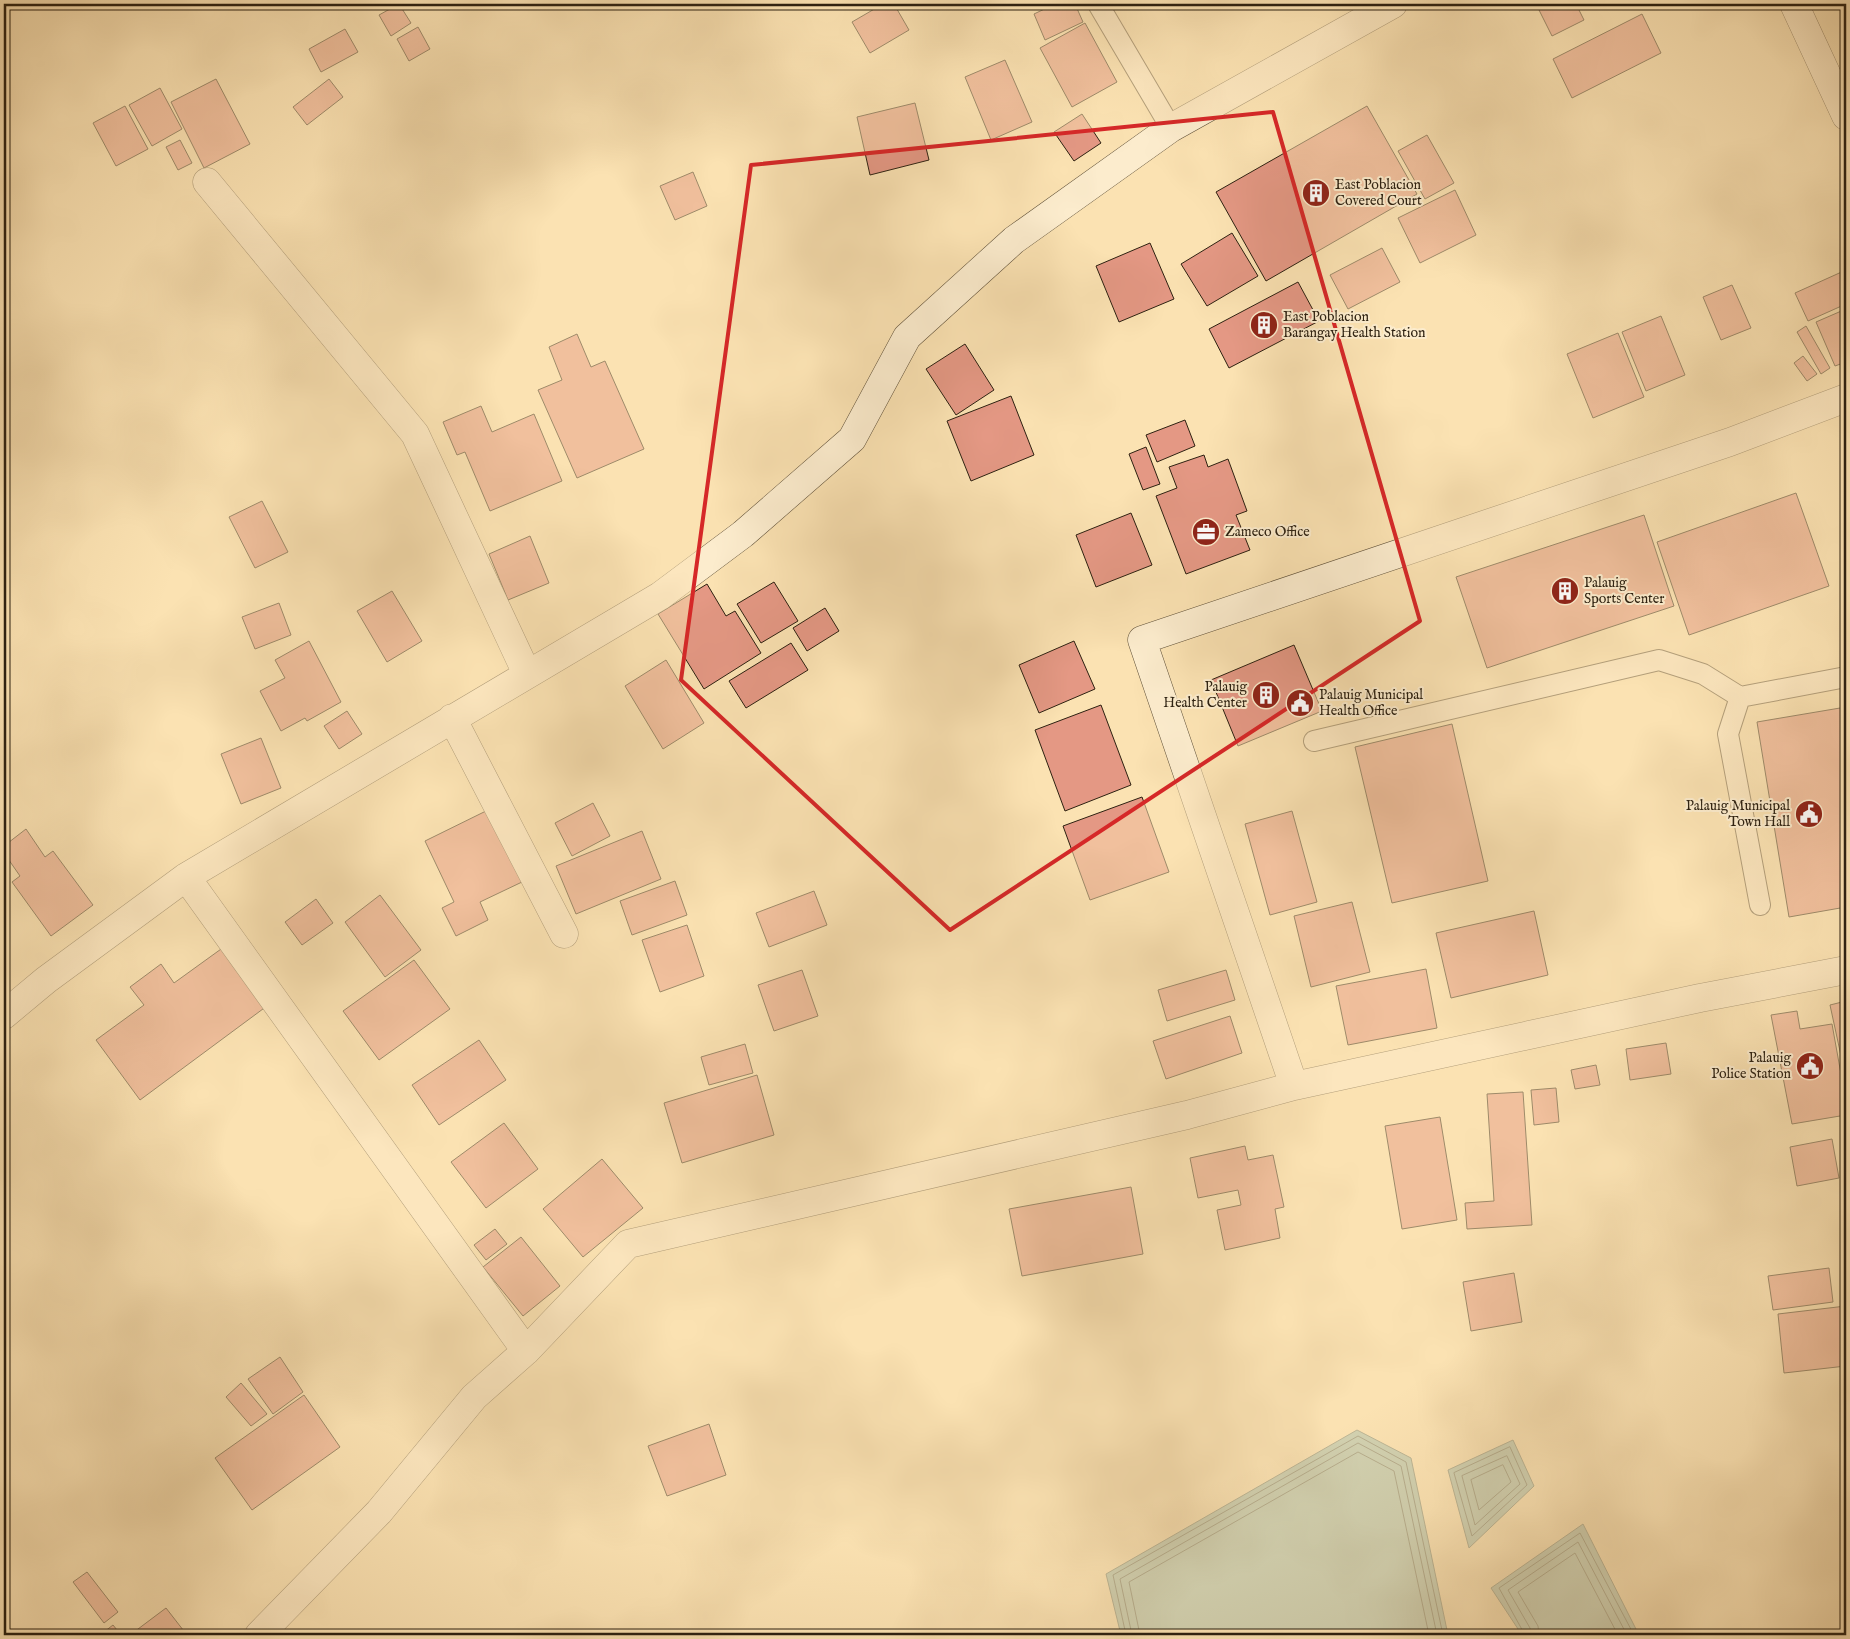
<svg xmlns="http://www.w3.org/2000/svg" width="1850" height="1639" font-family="'IM FELL English',serif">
	<rect width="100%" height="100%" fill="#fbe2b2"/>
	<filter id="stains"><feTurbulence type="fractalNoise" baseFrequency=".004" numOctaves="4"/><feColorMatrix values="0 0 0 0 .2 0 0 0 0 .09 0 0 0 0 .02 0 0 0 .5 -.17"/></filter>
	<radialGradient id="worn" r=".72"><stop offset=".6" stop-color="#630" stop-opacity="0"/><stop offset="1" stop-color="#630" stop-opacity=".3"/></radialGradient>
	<!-- water -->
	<path fill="#9fbdae" stroke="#717f6f" d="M1357,1430L1411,1458L1448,1635H1121L1106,1574Z
		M1513,1440L1534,1486L1469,1548L1448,1470Z
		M1583,1524L1639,1635H1522L1491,1588Z"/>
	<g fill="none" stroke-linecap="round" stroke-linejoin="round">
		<!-- shore -->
		<path stroke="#666f60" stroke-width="1" d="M1510,1447L1527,1485L1472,1536L1454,1473Z
			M1507,1456L1520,1484L1475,1525L1462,1476Z
			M1503,1465L1511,1482L1479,1510L1471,1480Z
			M1126,1635L1113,1575L1358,1436L1406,1462L1443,1635
			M1132,1635L1120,1579L1358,1443L1401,1466L1437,1635
			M1140,1635L1129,1582L1358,1452L1394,1471L1429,1635
			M1525,1635L1499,1588L1580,1533L1634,1635
			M1532,1635L1530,1628L1508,1590L1578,1542L1627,1635
			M1539,1635L1538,1626L1518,1592L1575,1553L1618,1635"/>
	</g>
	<!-- building -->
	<path fill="#e49884" stroke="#2d2111" d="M399,4L411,23L391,36L379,15Z
		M883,4H894L909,30L870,53L852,22Z
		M1055,4H1075L1083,22L1045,40L1034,14Z
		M1536,4H1576L1584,20L1552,36Z
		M1642,14L1661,53L1572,98L1553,59Z
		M1085,23L1117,82L1072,107L1040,48Z
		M418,27L430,49L409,61L397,39Z
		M345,29L358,52L321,72L309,49Z
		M1005,60L1032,122L991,140L965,77Z
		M216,79L250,144L204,168L171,102Z
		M329,79L343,97L307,125L293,107Z
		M160,88L182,129L152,146L129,105Z
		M915,103L929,160L870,175L857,117Z
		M125,106L148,149L116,166L93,123Z
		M1367,106L1417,194L1266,281L1216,192Z
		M1082,114L1101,143L1074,161L1054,132Z
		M1427,135L1454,183L1425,199L1398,151Z
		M180,140L192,163L178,170L166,147Z
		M693,172L707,206L675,220L660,186Z
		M1455,190L1476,235L1420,263L1398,218Z
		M1232,233L1258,276L1207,306L1181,264Z
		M1150,243L1174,299L1119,322L1096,266Z
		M1382,248L1400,282L1348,309L1330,275Z
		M1846,270V304L1808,321L1795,293Z
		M1298,282L1319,321L1229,368L1209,329Z
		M1732,285L1751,328L1721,340L1703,297Z
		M1846,309V362L1835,366L1816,322Z
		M1661,316L1685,375L1646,391L1622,332Z
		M1806,326L1830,368L1821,374L1797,332Z
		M1618,333L1644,397L1593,418L1567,354Z
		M577,334L591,367L605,361L644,449L577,478L538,390L562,380L549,347Z
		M965,344L994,390L956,415L926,369Z
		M1803,356L1817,374L1807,381L1794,363Z
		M1011,396L1034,455L971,481L947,421Z
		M481,406L492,432L534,414L562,481L490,511L465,452L457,455L443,422Z
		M1185,420L1195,446L1157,462L1146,435Z
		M1146,447L1160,484L1143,490L1129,454Z
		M1204,455L1208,467L1228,459L1247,511L1236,515L1250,550L1186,574L1156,496L1177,488L1169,467Z
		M1796,493L1829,586L1689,635L1657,542Z
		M262,501L288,552L255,568L229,517Z
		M1131,513L1152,565L1096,587L1076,535Z
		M1644,515L1674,606L1487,668L1456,577Z
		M530,536L549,583L508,600L489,554Z
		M774,582L798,621L761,643L737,604Z
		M707,584L726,616L735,611L761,653L704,689L658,614Z
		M392,591L422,641L387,662L357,611Z
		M279,603L291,635L255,649L242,617Z
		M825,608L839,631L807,651L793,628Z
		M309,641L341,702L307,721L305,718L281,731L260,691L285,678L275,660Z
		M1074,641L1095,689L1039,713L1019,665Z
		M791,643L808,670L746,708L729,681Z
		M1294,645L1322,711L1238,746L1211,680Z
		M666,660L704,723L663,749L625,686Z
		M1101,705L1131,785L1065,811L1035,730Z
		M1846,707V907L1789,917L1757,722Z
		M347,711L362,734L339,749L324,726Z
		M1452,724L1488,881L1392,903L1355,747Z
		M261,738L281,788L241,804L221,754Z
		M1142,797L1169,872L1090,900L1063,826Z
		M593,803L610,836L572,856L555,823Z
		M488,810L522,882L480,902L488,920L456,936L442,908L454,902L425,841Z
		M1292,811L1317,902L1270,915L1245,824Z
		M26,829L45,857L53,851L93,905L51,936L12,882L20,876L4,853V846Z
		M642,831L661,879L576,914L556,866Z
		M675,881L687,915L632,935L620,901Z
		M814,891L827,925L769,947L756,913Z
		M380,895L421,950L385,977L345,922Z
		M316,899L333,923L302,945L285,922Z
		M1352,902L1370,972L1311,987L1294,916Z
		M1534,911L1548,975L1451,998L1436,933Z
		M687,925L704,976L660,992L642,940Z
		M228,944L271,1003L140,1100L96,1040L144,1005L130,987L161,964L174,983Z
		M414,960L450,1009L379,1060L343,1011Z
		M1426,969L1437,1028L1348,1045L1336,986Z
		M802,970L818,1016L774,1031L758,985Z
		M1226,970L1235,1000L1167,1021L1158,990Z
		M1846,1001V1079L1830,1005Z
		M1797,1011L1800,1029L1832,1024L1846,1102V1115L1792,1124L1771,1015Z
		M1230,1016L1242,1053L1166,1079L1153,1041Z
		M479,1040L506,1080L439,1125L412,1085Z
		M1666,1043L1671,1074L1630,1080L1626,1049Z
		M745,1044L753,1073L709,1085L701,1057Z
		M1596,1065L1600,1085L1575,1089L1571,1070Z
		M757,1075L774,1135L682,1163L664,1103Z
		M1556,1088L1559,1122L1534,1125L1531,1090Z
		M1523,1092L1532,1225L1467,1229L1465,1203L1494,1201L1487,1094Z
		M1440,1117L1457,1220L1402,1229L1385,1126Z
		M504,1123L538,1169L486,1208L451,1162Z
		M1832,1139L1839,1178L1797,1186L1790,1147Z
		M1245,1146L1248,1160L1273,1155L1284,1207L1275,1209L1280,1238L1225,1250L1217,1210L1241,1205L1238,1190L1198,1198L1190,1158Z
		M602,1159L643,1208L583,1257L543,1209Z
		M1131,1187L1143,1254L1022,1276L1009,1209Z
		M495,1229L507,1244L486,1260L474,1245Z
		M521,1237L560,1286L523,1316L483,1267Z
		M1829,1268L1833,1302L1773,1310L1768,1276Z
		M1514,1273L1522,1322L1471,1331L1463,1282Z
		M1846,1306V1366L1784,1373L1778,1314Z
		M280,1357L303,1392L273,1414L248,1379Z
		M241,1383L267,1414L251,1426L226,1397Z
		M304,1395L340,1447L252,1510L215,1458Z
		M709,1424L726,1475L667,1496L648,1446Z
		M87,1572L118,1612L104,1623L73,1582Z
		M166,1608L187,1635H130Z
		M113,1625L121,1635H100Z"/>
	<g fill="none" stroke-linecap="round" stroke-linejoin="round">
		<defs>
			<path id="lane" d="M1098,4L1171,128
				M1314,741L1659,660L1703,674L1740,697
				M1760,905L1728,734L1740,697L1846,677"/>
			<path id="street" d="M207,182L415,434L527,674
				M452,718L564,934
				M186,877L526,1351
				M4,1015L46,980L186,877L660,596L743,534L852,439L907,337L1014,240L1171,128L1393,4
				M1294,1086L1142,640L1730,442L1846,398
				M259,1635L379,1512L474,1397L526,1351L628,1244L1187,1115L1294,1086L1700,998L1846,970"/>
			<path id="secondary" d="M1794,4L1846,116"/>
		</defs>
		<!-- lane casing -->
		<use href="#lane" stroke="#605139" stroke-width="22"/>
		<!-- street casing -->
		<use href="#street" stroke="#605139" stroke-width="29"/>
		<!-- secondary casing -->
		<use href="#secondary" stroke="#2d2111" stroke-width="29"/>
		<!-- lane -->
		<use href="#lane" stroke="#fceccd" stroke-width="20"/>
		<!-- street -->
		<use href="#street" stroke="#fceccd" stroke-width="28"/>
		<!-- secondary -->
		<use href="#secondary" stroke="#fceccd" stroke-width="28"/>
	</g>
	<!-- marked area -->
	<path d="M0 0H1850V1639H0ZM1273,112L1420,621L950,930L681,680L751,165Z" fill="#fbe2b2" fill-opacity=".55" fill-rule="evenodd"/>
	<path fill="none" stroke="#d62828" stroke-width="4" stroke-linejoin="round" d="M1273,112L1420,621L950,930L681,680L751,165Z"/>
	<!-- icons -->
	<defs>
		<symbol id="building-disc" viewBox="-11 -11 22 22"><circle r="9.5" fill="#8f2418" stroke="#fceccd"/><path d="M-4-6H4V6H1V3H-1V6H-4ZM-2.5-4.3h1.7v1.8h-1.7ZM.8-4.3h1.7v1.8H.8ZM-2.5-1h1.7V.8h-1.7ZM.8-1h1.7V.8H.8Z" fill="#fff"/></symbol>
		<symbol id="office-disc" viewBox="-11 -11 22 22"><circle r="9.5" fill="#8f2418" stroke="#fceccd"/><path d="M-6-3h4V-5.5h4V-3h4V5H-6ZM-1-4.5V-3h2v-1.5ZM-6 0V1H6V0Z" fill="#fff"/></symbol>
		<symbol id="civic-disc" viewBox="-11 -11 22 22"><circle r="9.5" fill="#8f2418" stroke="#fceccd"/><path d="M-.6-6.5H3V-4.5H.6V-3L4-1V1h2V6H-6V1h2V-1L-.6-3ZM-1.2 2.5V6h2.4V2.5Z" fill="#fff"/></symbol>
	</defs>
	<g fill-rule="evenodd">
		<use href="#building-disc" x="1300" y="177" width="32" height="32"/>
		<use href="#building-disc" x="1248" y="309" width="32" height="32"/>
		<use href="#office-disc" x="1190" y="516" width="32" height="32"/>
		<use href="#building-disc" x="1549" y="575" width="32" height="32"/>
		<use href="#building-disc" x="1250" y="679" width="32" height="32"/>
		<use href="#civic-disc" x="1284" y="687" width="32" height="32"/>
		<use href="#civic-disc" x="1793" y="798" width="32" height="32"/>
		<use href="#civic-disc" x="1794" y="1050" width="32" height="32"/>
	</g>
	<g text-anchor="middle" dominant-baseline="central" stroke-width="4" stroke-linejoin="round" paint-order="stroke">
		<!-- poi labels -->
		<g font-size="14" fill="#2d2111" stroke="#fceccd" text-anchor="start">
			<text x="1335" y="185">East Poblacion<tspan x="1335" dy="16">Covered Court</tspan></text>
			<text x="1283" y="317">East Poblacion<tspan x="1283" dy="16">Barangay Health Station</tspan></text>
			<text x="1225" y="532">Zameco Office</text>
			<text x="1584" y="583">Palauig<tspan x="1584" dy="16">Sports Center</tspan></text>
			<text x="1247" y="687" text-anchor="end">Palauig<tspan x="1247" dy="16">Health Center</tspan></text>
			<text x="1319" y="695">Palauig Municipal<tspan x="1319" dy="16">Health Office</tspan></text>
			<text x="1790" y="806" text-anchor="end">Palauig Municipal<tspan x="1790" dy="16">Town Hall</tspan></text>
			<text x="1791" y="1058" text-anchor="end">Palauig<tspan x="1791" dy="16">Police Station</tspan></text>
		</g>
	</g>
	<!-- margin -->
	<rect width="1850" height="1639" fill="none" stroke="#fbe2b2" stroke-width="20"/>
	<rect x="5" y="5" width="1840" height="1629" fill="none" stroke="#2d2111" stroke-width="2.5"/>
	<rect x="10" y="10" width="1830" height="1619" fill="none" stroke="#2d2111"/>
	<rect width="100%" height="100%" filter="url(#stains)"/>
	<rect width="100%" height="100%" fill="url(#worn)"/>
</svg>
